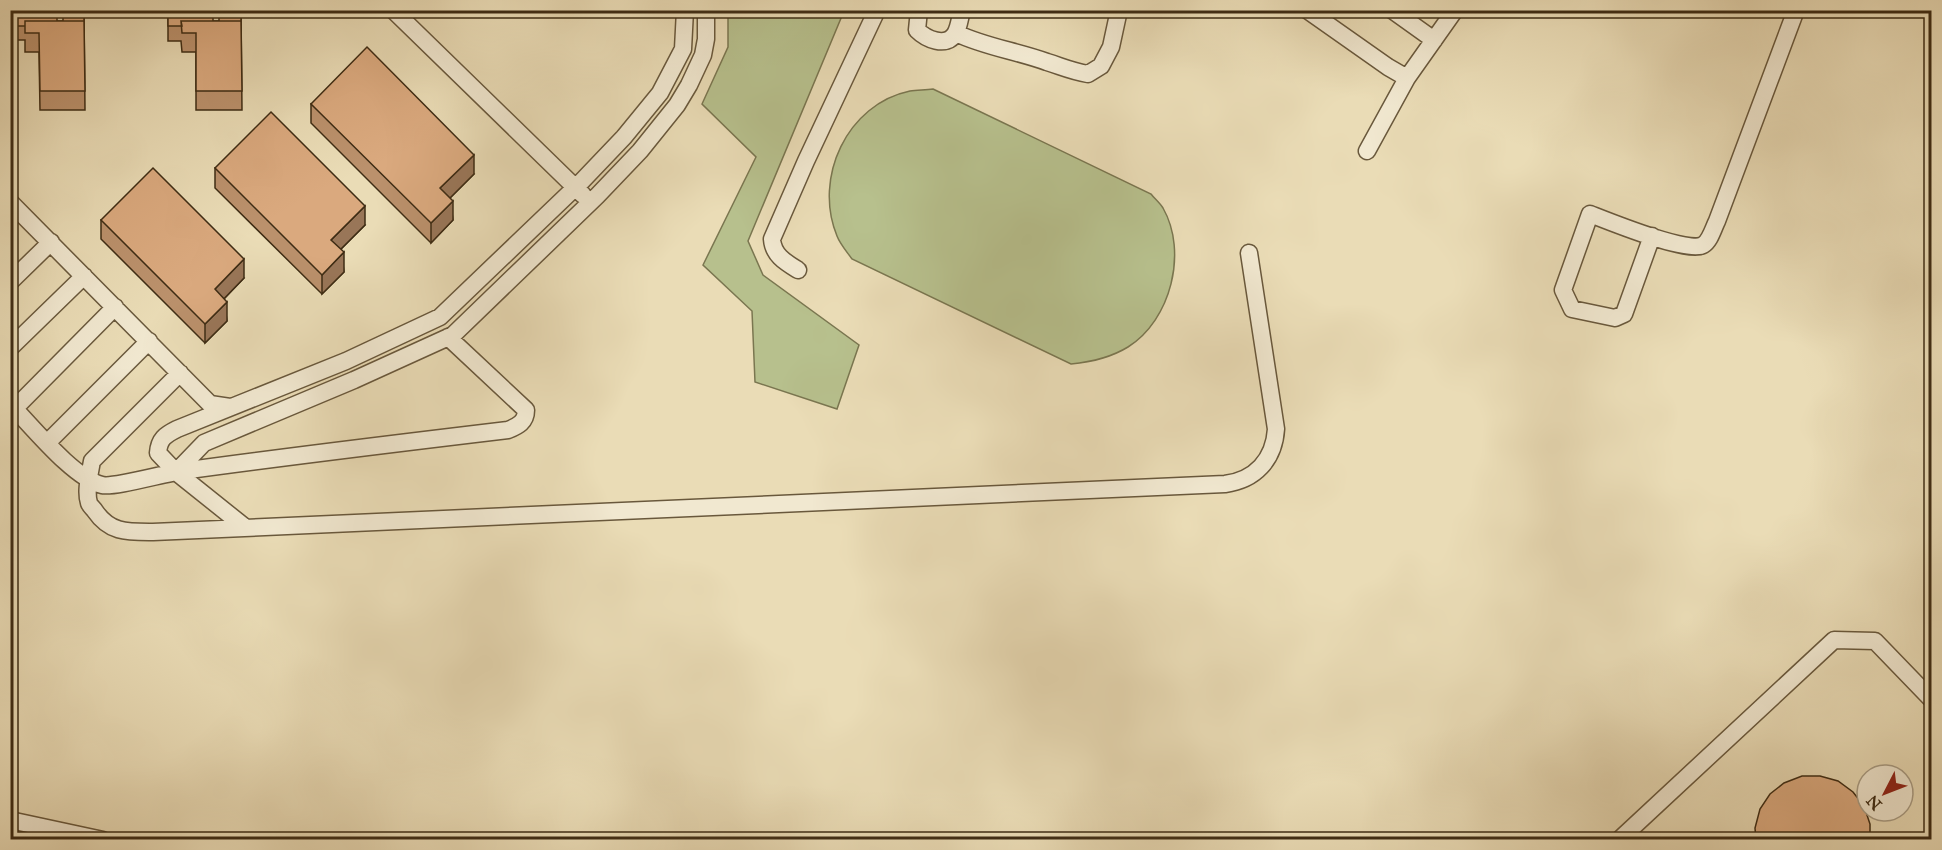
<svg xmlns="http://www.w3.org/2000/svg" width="1942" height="850" font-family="'IM FELL Great Primer',serif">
	<rect width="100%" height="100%" fill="#eadcb6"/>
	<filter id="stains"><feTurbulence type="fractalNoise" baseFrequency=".00333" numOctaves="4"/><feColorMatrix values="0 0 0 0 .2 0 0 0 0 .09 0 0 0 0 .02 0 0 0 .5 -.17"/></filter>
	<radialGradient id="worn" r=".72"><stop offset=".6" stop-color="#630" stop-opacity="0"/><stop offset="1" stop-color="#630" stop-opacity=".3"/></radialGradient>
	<!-- green -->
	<path fill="#b7c08d" stroke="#7a7650" stroke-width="1.5" d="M728,11H844L748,241L763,275L859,345L837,409L755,382L752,311L703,265L756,157L702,104L728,47Z
		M933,89L1151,194C1154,198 1160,203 1163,208C1188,252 1171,320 1128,347C1110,358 1092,362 1071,364L852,259C847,252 840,244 837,236C813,178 847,104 910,91C917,90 925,90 933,89Z"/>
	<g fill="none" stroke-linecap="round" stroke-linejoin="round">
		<defs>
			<path id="minor" d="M393,10L583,195
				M685,10L683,49L660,93L624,137L582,181L440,317L346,361L177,429C165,435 159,439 158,453L176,472L204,443L354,380L453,335L597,196L640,151L677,105L689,85L703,55L706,39V10
				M919,10L917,30C926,39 946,48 955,34C959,28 960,17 962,10
				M1307,10L1388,67L1407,78
				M1392,10L1434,40
				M956,33C985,47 1017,51 1047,62C1063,67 1071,71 1088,74L1101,66L1111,47L1119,10
				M1367,151L1407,78L1455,10
				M10,202L210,404L230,407
				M1652,236L1624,314L1615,318L1572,309L1563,290L1590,214C1608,221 1689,254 1703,245C1710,241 1713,229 1717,221L1796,10
				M798,270C785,262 773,255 772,239L806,161L877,10
				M10,282L51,242
				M10,348L84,276
				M180,373L92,461C90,473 85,491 89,503C90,506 93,508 95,511C110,533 127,532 153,532L1225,484C1255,480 1274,460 1276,429L1249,253
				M10,404C32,426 73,478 102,485C113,488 166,473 182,471C291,456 399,443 508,430C518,426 526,422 526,410L448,337
				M15,408L115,307
				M48,442L149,341
				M176,472L246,528
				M10,820L103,840
				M1619,840L1834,640L1875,641L1932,700"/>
		</defs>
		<!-- minor casing -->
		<use href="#minor" stroke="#69583c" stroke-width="19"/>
		<!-- minor -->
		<use href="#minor" stroke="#f1e8d0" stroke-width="16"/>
	</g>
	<!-- wall -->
	<path fill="#bb916c" stroke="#3e2c14" stroke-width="1.5" d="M12,10L57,21H63L84,10L85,110H40L39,52H25V40H12Z
		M168,10L213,21H219L241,10L242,110H196V52H182L181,41H168Z
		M311,104L474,174L450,198L453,220L431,243L311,123Z
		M215,168L365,225L341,249L344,272L322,294L215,188Z
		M101,220L244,278L224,299L227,321L205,343L101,239Z"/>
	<!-- shaded-wall -->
	<path fill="#997658" stroke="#3e2c14" stroke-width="1.5" d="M474,155V174L440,208V188Z
		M453,201V220L431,243V223Z
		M365,206V225L331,259V240Z
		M344,252V272L322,294V275Z
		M244,259V278L215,308V289Z
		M227,302V321L205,343V324Z"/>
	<!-- building -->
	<path fill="#daa97e" stroke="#3e2c14" stroke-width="1.5" d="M12,10H57V21H25V26H12Z
		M63,10H84V21H63Z
		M168,10H213V21H181L182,26H168Z
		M219,10H241V21H219Z
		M25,21H84L85,91H40L39,33H25Z
		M181,21H241L242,91H196V33H182Z
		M367,47L474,155L440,188L453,201L431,223L311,104Z
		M271,112L365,206L331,240L344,252L322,275L215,168Z
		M153,168L244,259L215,289L227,302L205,324L101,220Z
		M1802,776H1820L1838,781L1853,792L1864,806L1870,824V840H1756L1755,828L1760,809L1770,794L1784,783Z"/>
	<!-- margin -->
	<rect width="1942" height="850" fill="none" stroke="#eadcb6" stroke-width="36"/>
	<rect x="12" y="12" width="1918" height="826" fill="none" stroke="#3e2c14" stroke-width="3"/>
	<rect x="18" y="18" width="1906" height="814" fill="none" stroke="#3e2c14" stroke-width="1.5"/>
	<!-- north arrow -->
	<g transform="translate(1885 793) rotate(228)"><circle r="28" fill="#f1e8d0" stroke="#a99d85" stroke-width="1.5"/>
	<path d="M0-4.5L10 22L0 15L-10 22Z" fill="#8f2418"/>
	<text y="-9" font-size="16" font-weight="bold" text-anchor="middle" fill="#3e2c14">N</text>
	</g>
	<rect width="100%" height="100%" filter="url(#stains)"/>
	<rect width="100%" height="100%" fill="url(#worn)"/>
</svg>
